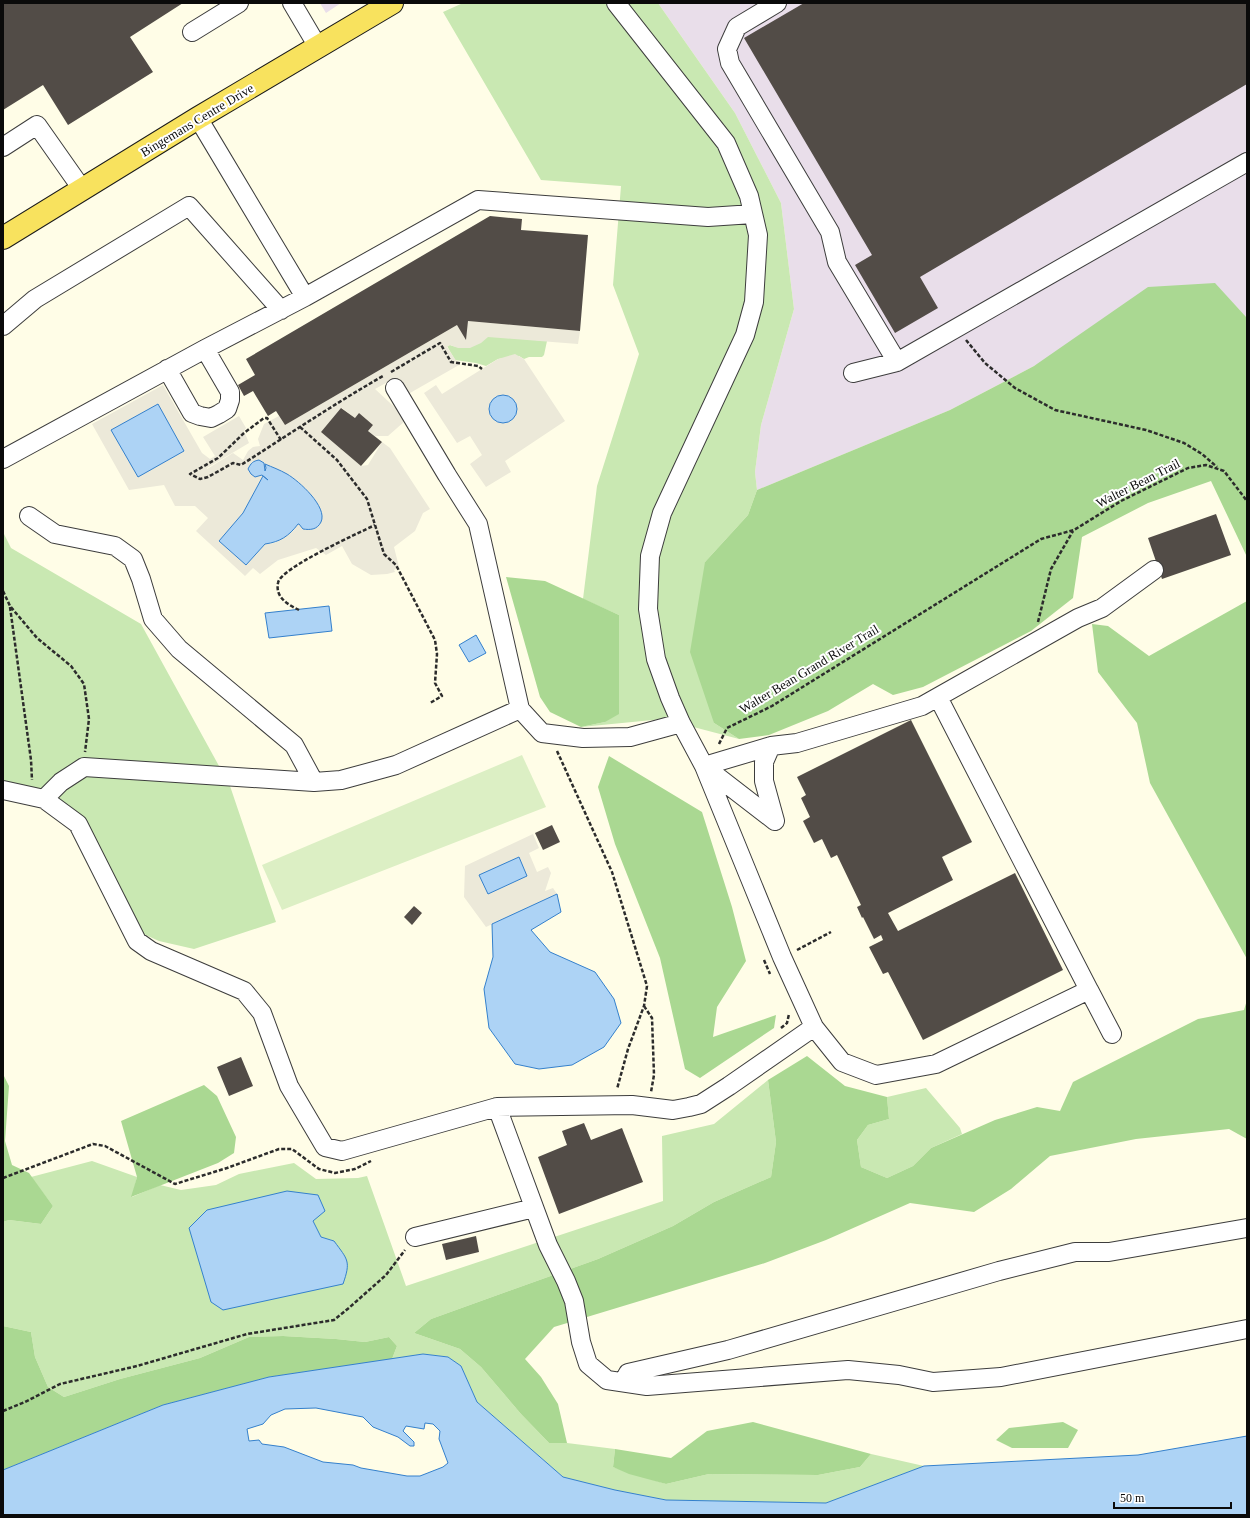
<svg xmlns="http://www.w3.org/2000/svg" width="1250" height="1518" font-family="Georgia,serif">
	<rect width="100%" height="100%" fill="#fffde7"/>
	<!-- industrial -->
	<path fill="#e9deea" d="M320,3H341L326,13Z
		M658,3H1247V318L1215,284L1034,366L950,410L757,490L755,472L761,425L794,309L781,203L735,113Z"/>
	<!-- green -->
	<path fill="#c9e8b2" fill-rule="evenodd" d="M463,3H658L735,113L781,203L794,309L761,425L755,472L757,490L748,515L705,562L714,723L739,739L663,719L581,727L605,722L619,615L583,599L597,486L639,354L613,285L621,186L541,180L443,12Z
		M488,336L547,341L544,355L542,357H529L524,359L519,356L498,359L486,366L476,363L455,360L447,346L450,345C463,350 478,345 488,336Z
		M3,532L11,548L141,624L230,786L276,922L194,949L159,941L139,932L47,793L3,781Z
		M768,1080L776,1142L771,1177L714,1202L673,1226L598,1259L431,1319L414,1333L460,1349L481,1367L521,1414L549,1443H567L615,1449L613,1467L666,1484L709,1474L818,1475L860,1467L871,1454L924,1466L826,1503L666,1500L615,1490L563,1477L477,1402L461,1366L448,1357L423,1354L392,1359L397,1346L389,1337L365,1342L336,1339L283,1336L249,1337L200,1358L120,1379L64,1397L48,1387L35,1357L31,1332L3,1326V1222L9,1220L41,1224L53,1206L31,1177L92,1161L137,1177L132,1197L160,1185L181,1190L216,1185L239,1174L294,1163L316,1179L358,1178L367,1176L406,1286L663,1201L662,1136L714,1124ZM313,1221L321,1237L335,1241L189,1228Z
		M926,1088L960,1128L962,1134L931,1148L913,1166L887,1178L861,1167L857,1140L868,1125L889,1119L887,1097Z"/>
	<!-- forest -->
	<path fill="#aad892" d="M1215,283L1247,318V557L1211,481L1148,503L1082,537L1073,598L1031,631L923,687L893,695L873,684L828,711L769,735L739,739L714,723L690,652L705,562L748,515L757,490L950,410L1034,366L1148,287Z
		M506,577L545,581L619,615V714L605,722L581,727L550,712L540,697Z
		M1247,601V959L1150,783L1137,723L1098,672L1092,624L1108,626L1149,656Z
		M609,756L702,812L732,907L746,961L717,1007L713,1037L776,1015L774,1028L700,1078L685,1069L660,958L615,844L598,787Z
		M1247,1000V1139L1229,1129L1136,1139L1050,1156L1011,1189L974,1212L910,1203L826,1240L765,1263L554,1327L525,1359L541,1377L558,1404L567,1443H549L521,1414L481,1367L460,1349L414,1333L431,1319L598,1259L673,1226L714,1202L771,1177L776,1142L768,1080L807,1056L845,1086L887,1097L889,1119L868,1125L857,1140L861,1167L887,1178L913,1166L931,1148L995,1120L1037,1107L1060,1111L1073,1082L1198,1019L1244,1010Z
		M3,1074L9,1086L5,1141L12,1165L29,1173L53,1206L41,1224L9,1220L3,1222Z
		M204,1085L217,1096L236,1137L234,1153L218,1163L131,1197L137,1177L121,1121Z
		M3,1326L31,1332L35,1357L48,1387L64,1397L120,1379L200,1358L249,1337L283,1336L336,1339L365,1342L389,1337L397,1346L392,1359L269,1377L163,1405L3,1470Z
		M753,1422L871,1454L860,1467L818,1475L709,1474L666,1484L629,1474L613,1467L615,1449L671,1458L707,1431Z
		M1063,1422L1078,1430L1068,1448H1012L996,1440L1009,1428Z"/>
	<!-- pitch -->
	<path fill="#dcefc4" d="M522,755L546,807L282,910L262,865Z"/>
	<!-- plaza -->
	<path fill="#ece9d9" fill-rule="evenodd" d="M468,321L580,331L578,344L488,337L481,343L470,348H458L450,345L447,347L459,365L403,397L393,379L375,389L402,414L405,421L388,436H375L368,431L373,425L359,413L355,418L342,408L321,432L361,466L368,465L382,442L390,448L430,509L423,513L415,531L394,547L399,567L394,570L395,572L387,574L371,575L352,564L342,546L326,555L316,548L278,560L260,574L253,568L245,576L196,531L208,518L195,506H175L164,485L129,490L92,424L163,385L202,453L210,459L215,456L203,437L239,416L246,428L244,431L249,443L207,468V469L233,453L243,460L248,451L253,447L260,446L258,439L264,424L279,416L285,425L457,325ZM265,464L288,475L306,490L299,524H298L293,531L275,543L265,544L246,565L219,541L243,513L263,476L268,480L262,475L265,471L270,472Z
		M515,354L524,359L565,421L505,461L511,472L486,487L470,464L482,455L470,436L457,443L424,393L436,385L442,394L498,359Z
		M533,834L539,848L529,853L537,872L548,867L551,873L545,891L553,888L557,894L486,927L464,897L465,866Z"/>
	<!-- water -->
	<path fill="#add3f5" stroke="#3480cc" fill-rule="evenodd" d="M489 409a14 14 0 1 1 28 0a14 14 0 1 1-28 0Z
		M158,404L184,451L138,477L111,430Z
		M259,460L264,463L265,471L266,468L265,464C272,467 280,470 287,474C299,481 328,507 321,522C317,530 310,530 303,529L299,524H298C289,536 280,542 265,544L246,565L219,541L243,513L263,476L268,480L262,475L255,477L251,474L248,469C251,463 253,461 259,460Z
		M329,606L332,631L269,638L265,613Z
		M476,635L486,653L469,662L459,645Z
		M519,857L527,876L488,894L479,875Z
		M557,894L561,912L531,930L550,952L595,972L614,999L621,1023L604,1047L572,1065L539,1069L515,1064L489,1028L484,989L493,957L492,924Z
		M287,1191L318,1195L325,1211L313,1221L321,1237L334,1241C348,1260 351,1261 343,1284L223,1310L211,1302L189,1228L207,1210Z
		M423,1354L448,1357L461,1366L477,1402L563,1477L615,1490L666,1500L826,1503L924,1466L1138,1455L1247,1436V1515H3V1470L163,1405L269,1377ZM285,1409L316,1408L363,1417L373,1427L398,1437L410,1446H414V1442L403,1431L406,1426L424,1429L425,1423L433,1424L440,1431L439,1439L448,1463L443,1467L420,1476H407L361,1468L353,1465L323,1462L284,1447L262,1444L259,1440L249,1441L247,1429L263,1424L271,1415Z"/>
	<!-- building -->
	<path fill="#524c47" d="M3,3H183L130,37L153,72L68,125L43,85L3,110Z
		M804,3H1247V84L920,277L938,308L895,333L855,265L872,255L744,38Z
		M490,216L522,219L521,230L588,235L580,331L468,321L466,340L457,325L285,425L276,411L268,416L253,391L244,396L238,385L255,375L246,359Z
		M341,408L355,418L359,413L373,425L368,431L382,442L361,466L321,432Z
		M1216,514L1231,555L1162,579L1148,538Z
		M911,720L972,842L942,857L953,880L888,913L898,931L1015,873L1063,970L923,1040L888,972L883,974L869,947L883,940L881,935L874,939L863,917L862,918L857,907L861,905L837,855L831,858L822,839L814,843L803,821L810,817L801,798L806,795L797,777Z
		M552,825L560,842L543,850L535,833Z
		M414,906L422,913L412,925L404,917Z
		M241,1057L253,1086L229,1096L217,1067Z
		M584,1123L591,1140L622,1128L643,1182L559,1214L538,1157L567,1145L562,1131Z
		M476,1236L479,1252L446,1260L442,1244Z"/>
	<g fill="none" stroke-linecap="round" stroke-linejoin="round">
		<defs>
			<path id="minor" d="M292,3L318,47
				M616,3L726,143L749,196L758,235L754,302L745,335L662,513L650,556L648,609L656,659L670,698L681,723L704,766L782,957L814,1027L842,1062L876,1075L936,1064L1089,990L938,697
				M777,3L737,27L727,49L730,63L830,232L837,262L897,362
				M192,32L239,3
				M198,118L305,297
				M3,147L37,125L82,189
				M3,326L35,299L189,206L281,310
				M167,369L192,413L200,416L211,418L219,414L227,409L230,400V392L205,349
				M853,373L897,362L1247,162
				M395,388L447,475L478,524L520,709L542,733L583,738L630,737L681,723
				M3,459L205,349L305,297L478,200L708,217L753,214
				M29,516L55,534L115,546L133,559L141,579L153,619L179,649L294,745L314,782
				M771,746L764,762V781L775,821
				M704,766L771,746L797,743L922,706L1078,618L1102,608L1154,570
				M705,767L775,821
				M3,790L44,799L78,824L137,941L151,951L244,991L262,1013L289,1086L325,1147L342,1151L497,1107L632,1105L673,1110L689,1107L701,1104L729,1086L814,1027
				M44,799L61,782L84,767L314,782L341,780L396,765L520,709
				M1089,990L1112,1034
				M497,1107L548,1245L566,1281L574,1301L581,1342L588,1364L607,1380L647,1386L848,1370L899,1375L933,1382L1001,1377L1247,1329
				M415,1237L534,1208
				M623,1382L628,1373L728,1350L999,1271L1075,1252H1109L1247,1228"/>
			<path id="major" d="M3,238L198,118L392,3"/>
		</defs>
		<!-- minor casing -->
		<use href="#minor" stroke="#3d3d3d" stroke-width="20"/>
		<!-- major casing -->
		<use href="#major" stroke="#1b1b1b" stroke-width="24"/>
		<!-- path -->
		<path stroke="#2c2c2c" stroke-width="2.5" stroke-dasharray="4 2" stroke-linecap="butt" d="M966,340L985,363L1015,388L1055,410L1146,430L1184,443L1202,454L1217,467
			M391,372L440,343L451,362L478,366L482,369
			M300,427L337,460L367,499L384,554L396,565L435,640L437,654L435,683L442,696L430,703
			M281,440L267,418H264L244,433L218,458L190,474L200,479L208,477L233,463L241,465C288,435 334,404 383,376
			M3,591L10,606L37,638L71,666L84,684L89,719L85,752
			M10,607L31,760L32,780
			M299,610C289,605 275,598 278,583C280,568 359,533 375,525
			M1038,622L1051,569L1073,531
			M719,744L727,728L772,706L1041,539L1074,530L1121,501L1188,468L1206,465L1224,471L1247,501
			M557,751L612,872L647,986L644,1006L628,1049L617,1089
			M797,950L831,932
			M764,960L770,974
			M644,1006L652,1018L654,1075L651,1092
			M781,1028L787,1023L789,1014
			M3,1178L93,1144L105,1146L175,1184L227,1168L279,1149H292L319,1169L335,1173L355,1169L371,1161
			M3,1411L25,1402L60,1384L137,1366L247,1334L334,1320L350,1307L386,1275L405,1250"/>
		<!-- minor -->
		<use href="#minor" stroke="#fff" stroke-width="18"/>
		<!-- major -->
		<use href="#major" stroke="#f8e25e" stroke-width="22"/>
	</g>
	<g text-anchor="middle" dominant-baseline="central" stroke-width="4" stroke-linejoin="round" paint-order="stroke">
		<!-- street labels -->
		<g font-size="13" fill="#0a0a0a" stroke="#fff">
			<text transform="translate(197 120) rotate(-31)">Bingemans Centre Drive</text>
			<text transform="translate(1138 483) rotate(-27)">Walter Bean Trail</text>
			<text transform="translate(809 669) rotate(-31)">Walter Bean Grand River Trail</text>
		</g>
	</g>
	<!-- border -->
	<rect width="1250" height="1518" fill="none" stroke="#0a0a0a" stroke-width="8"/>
	<!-- scale -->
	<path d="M1114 1502v6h117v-6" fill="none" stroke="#0a0a0a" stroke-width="2"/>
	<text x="1120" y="1502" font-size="12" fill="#0a0a0a" stroke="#ffffff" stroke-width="3" paint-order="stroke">50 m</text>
</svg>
